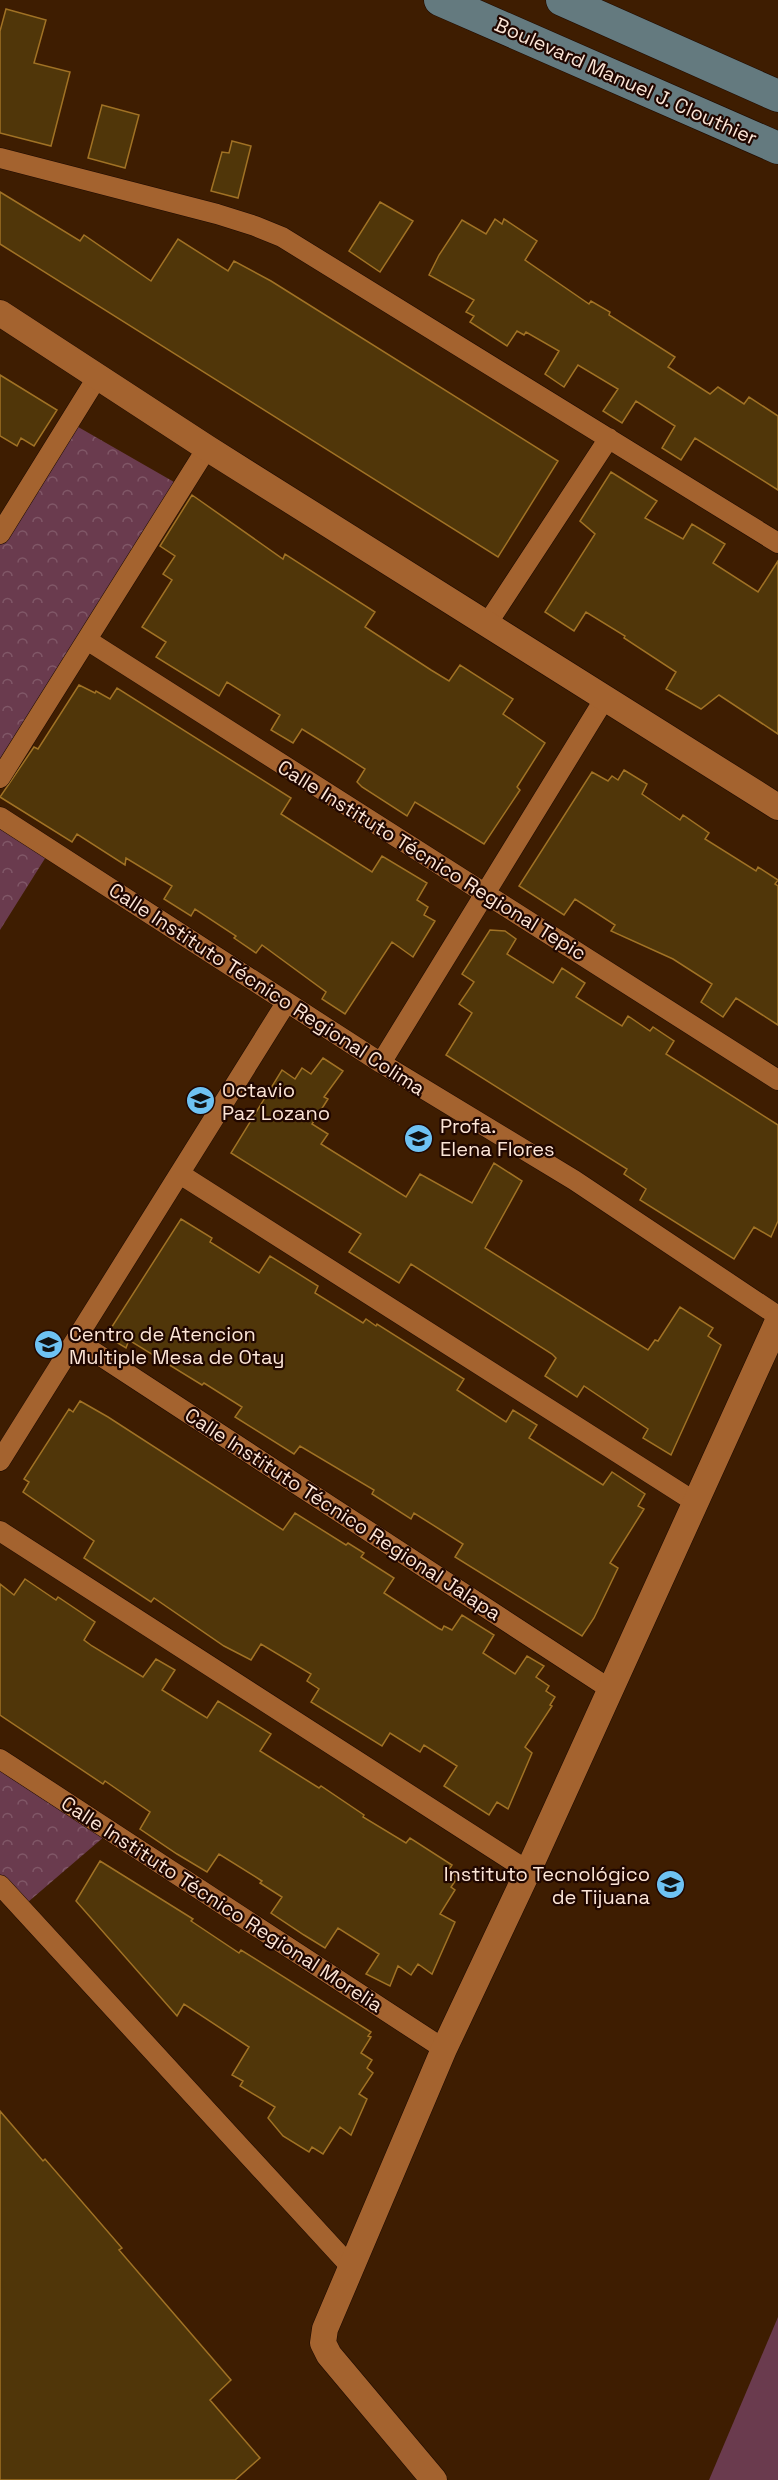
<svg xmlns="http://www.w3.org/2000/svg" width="778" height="2480" font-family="'Space Grotesk',sans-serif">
	<defs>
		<pattern id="park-crowns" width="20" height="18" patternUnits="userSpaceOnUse" patternTransform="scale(1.5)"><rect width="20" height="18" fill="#6a3b4e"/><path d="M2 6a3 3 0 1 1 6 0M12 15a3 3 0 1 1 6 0" fill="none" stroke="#805767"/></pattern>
	</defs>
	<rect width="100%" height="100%" fill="#3e1d01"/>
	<!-- park -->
	<path fill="url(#park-crowns)" d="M73,424L181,486L0,769V539Z
		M0,821L49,852L0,930Z
		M0,1769L105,1836L21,1908L0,1878Z"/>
	<!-- pitch -->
	<path fill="#6a3b4e" d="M778,2317V2480H709Z"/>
	<!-- building -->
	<path fill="#503609" stroke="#a07225" stroke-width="1.5" d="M6,9L46,20L34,63L70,72L51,146L0,133V31Z
		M102,105L139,115L125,168L88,158Z
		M232,141L251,146L238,198L211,191L222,152L229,153Z
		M0,192L80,241L84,235L151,281L178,239L228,271L234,261L271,281L558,461L498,557L0,244Z
		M380,202L413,221L380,272L349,251Z
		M495,219L502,224L504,219L537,241L525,260L589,304L591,301L610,312L609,315L675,357L668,367L710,394L718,387L744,404L749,397L778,416V490L695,438L681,460L662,448L675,426L636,401L622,423L603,411L618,389L578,365L564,387L545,374L559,351L526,332L524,335L517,331L507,346L470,322L474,316L466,312L474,300L429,275L439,255L462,220L486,234Z
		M0,375L57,410L34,446L21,438L17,446L0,436Z
		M611,472L657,501L645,518L683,539L692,524L725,544L713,563L758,592L778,561V734L719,695L701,709L666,689L676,672L624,638L625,636L586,612L574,631L545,612L595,534L580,521Z
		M192,495L283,559L285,554L375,612L365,627L431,670L449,681L460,665L513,699L503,714L545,743L517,787L520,790L484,844L415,802L407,816L362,787L357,782L365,769L323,742L302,729L293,743L271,730L280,715L227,682L219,696L156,657L166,642L142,627L172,580L163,574L175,556L160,546Z
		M79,685L95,693L96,691L110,699L117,688L245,769L291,798L281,814L372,872L382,856L427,883L417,900L428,907L424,915L435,921L413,957L392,942L345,1014L322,999L326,992L262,945L256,953L234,938L236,936L195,909L191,916L164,899L172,886L126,858L125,865L77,834L72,842L0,797L34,747L38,749Z
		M624,770L647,784L642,794L680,820L683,815L709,833L705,839L756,871L758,867L778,880L775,884L778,886V1025L736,998L723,1017L701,1002L712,984L673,959L611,931L615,925L575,899L564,915L519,886L592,772L608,781L612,776L618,780Z
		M490,930L505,931L516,939L507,954L553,983L562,968L585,983L576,997L622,1026L628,1016L650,1031L653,1027L674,1041L666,1054L778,1125V1221L771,1237L754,1227L734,1259L640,1200L646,1189L624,1174L627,1169L446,1055L472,1013L459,1004L474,982L462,974Z
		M323,1058L343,1071L324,1097L328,1099L312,1124L328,1134L321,1144L406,1197L420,1174L472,1203L494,1163L522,1181L485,1248L648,1350L655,1340L658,1341L680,1307L713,1328L708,1336L721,1345L671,1455L643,1438L648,1429L584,1386L577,1397L545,1376L556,1358L552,1354L411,1264L399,1283L349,1252L361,1234L231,1153L282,1070L295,1079L302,1068L311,1074Z
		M181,1219L212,1238L210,1242L259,1273L270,1256L318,1286L315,1293L363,1323L366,1319L376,1326L377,1324L464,1379L457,1390L506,1422L513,1410L537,1425L529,1438L581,1471L603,1485L612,1472L645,1494L638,1506L644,1509L610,1563L618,1568L594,1618L582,1636L455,1557L463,1544L414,1513L411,1519L372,1494L374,1490L300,1446L294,1454L235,1417L242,1407L204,1383L202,1385L129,1340L126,1348L106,1336Z
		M80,1401L108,1417L283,1530L295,1513L346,1545L348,1543L364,1553L361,1557L394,1578L384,1593L438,1628L442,1630L444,1626L452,1630L462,1615L494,1635L483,1653L515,1674L527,1656L544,1666L536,1677L549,1686L546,1691L555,1697L550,1705L552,1706L525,1747L532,1753L508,1809L497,1802L489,1815L444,1786L457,1766L424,1745L420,1752L390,1733L382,1746L311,1702L319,1689L307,1681L311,1674L261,1644L251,1660L224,1646L154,1598L151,1602L84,1558L94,1541L23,1492L29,1482L24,1479L69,1409L73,1412Z
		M25,1579L56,1600L58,1597L95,1622L84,1640L92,1646L143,1677L156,1659L175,1670L162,1690L207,1718L218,1701L271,1734L260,1751L319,1788L321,1786L364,1815L363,1817L406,1843L410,1838L452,1865L448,1871L458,1877L451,1887L455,1890L440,1914L455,1922L432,1974L418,1964L411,1975L398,1966L390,1986L366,1974L379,1954L338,1928L325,1948L304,1935L271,1913L282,1897L260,1883L262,1881L219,1854L207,1872L177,1854L140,1829L150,1812L105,1781L103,1784L0,1715V1584L14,1595Z
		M100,1861L193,1919L191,1921L239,1953L241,1950L371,2032L368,2036L371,2037L361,2053L372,2060L367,2068L373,2073L359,2094L367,2099L351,2135L340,2127L323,2154L312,2147L309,2152L283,2136L268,2118L275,2107L240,2086L243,2081L232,2075L249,2047L184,2004L177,2016L76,1901Z
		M0,2111L43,2161L45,2159L122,2248L119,2250L231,2380L210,2400L260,2458L235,2480H0Z"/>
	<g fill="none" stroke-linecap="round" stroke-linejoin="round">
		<defs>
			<path id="minor" d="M0,158L217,214L255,226L282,237L778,543
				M0,534L98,376
				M487,624L609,438
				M87,640L778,1080
				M0,778L207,448
				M0,817L381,1063L574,1180L778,1316
				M381,1063L605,698
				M180,1174L695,1502
				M76,1340L610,1689
				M0,1461L286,1003
				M0,1531L528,1871
				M0,1759L444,2049
				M0,1885L350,2266"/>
			<path id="tertiary" d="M0,313L207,448L778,807
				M434,2480L329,2355L323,2343L325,2329L444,2049L528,1871L778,1321"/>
			<path id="primary" d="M440,0L778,148
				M562,0L778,96"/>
		</defs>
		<!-- minor casing -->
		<use href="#minor" stroke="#1d0a00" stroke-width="21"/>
		<!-- tertiary casing -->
		<use href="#tertiary" stroke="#1d0a00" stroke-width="27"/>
		<!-- primary casing -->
		<use href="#primary" stroke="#1d0a00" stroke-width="33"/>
		<!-- minor -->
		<use href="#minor" stroke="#a4632f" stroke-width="20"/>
		<!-- tertiary -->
		<use href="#tertiary" stroke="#a4632f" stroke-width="26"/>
		<!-- primary -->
		<use href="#primary" stroke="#647a7f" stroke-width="32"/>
	</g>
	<!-- icons -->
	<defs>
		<symbol id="school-disc" viewBox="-11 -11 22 22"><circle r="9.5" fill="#6ec2f3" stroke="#200700"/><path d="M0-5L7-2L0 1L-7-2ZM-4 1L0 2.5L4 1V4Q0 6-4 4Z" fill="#111"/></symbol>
		<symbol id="university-disc" viewBox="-11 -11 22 22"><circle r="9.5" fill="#6ec2f3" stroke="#200700"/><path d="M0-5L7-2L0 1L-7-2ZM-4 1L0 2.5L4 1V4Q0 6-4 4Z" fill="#111"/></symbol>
	</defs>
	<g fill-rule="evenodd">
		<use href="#school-disc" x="184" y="1084" width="33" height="33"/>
		<use href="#school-disc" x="402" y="1122" width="33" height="33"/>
		<use href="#school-disc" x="32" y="1328" width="33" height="33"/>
		<use href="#university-disc" x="654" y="1868" width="33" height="33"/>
	</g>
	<g text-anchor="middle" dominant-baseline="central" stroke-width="4.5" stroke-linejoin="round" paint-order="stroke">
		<!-- street labels -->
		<g font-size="20" fill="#fce5d6" stroke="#200700">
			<text transform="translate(626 81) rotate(24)">Boulevard Manuel J. Clouthier</text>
			<text transform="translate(432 860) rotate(32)">Calle Instituto Técnico Regional Tepic</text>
			<text transform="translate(267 989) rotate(33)">Calle Instituto Técnico Regional Colima</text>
			<text transform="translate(343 1514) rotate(33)">Calle Instituto Técnico Regional Jalapa</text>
			<text transform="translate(222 1904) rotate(33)">Calle Instituto Técnico Regional Morelia</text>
		</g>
		<!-- poi labels -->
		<g font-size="20" fill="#fce5d6" stroke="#200700" text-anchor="start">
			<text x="222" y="1090">Octavio<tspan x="222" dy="23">Paz Lozano</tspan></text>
			<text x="440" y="1126">Profa.<tspan x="440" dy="23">Elena Flores</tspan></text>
			<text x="69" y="1334">Centro de Atencion<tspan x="69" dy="23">Multiple Mesa de Otay</tspan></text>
			<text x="650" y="1874" text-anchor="end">Instituto Tecnológico<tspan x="650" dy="23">de Tijuana</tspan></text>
		</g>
	</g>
</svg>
